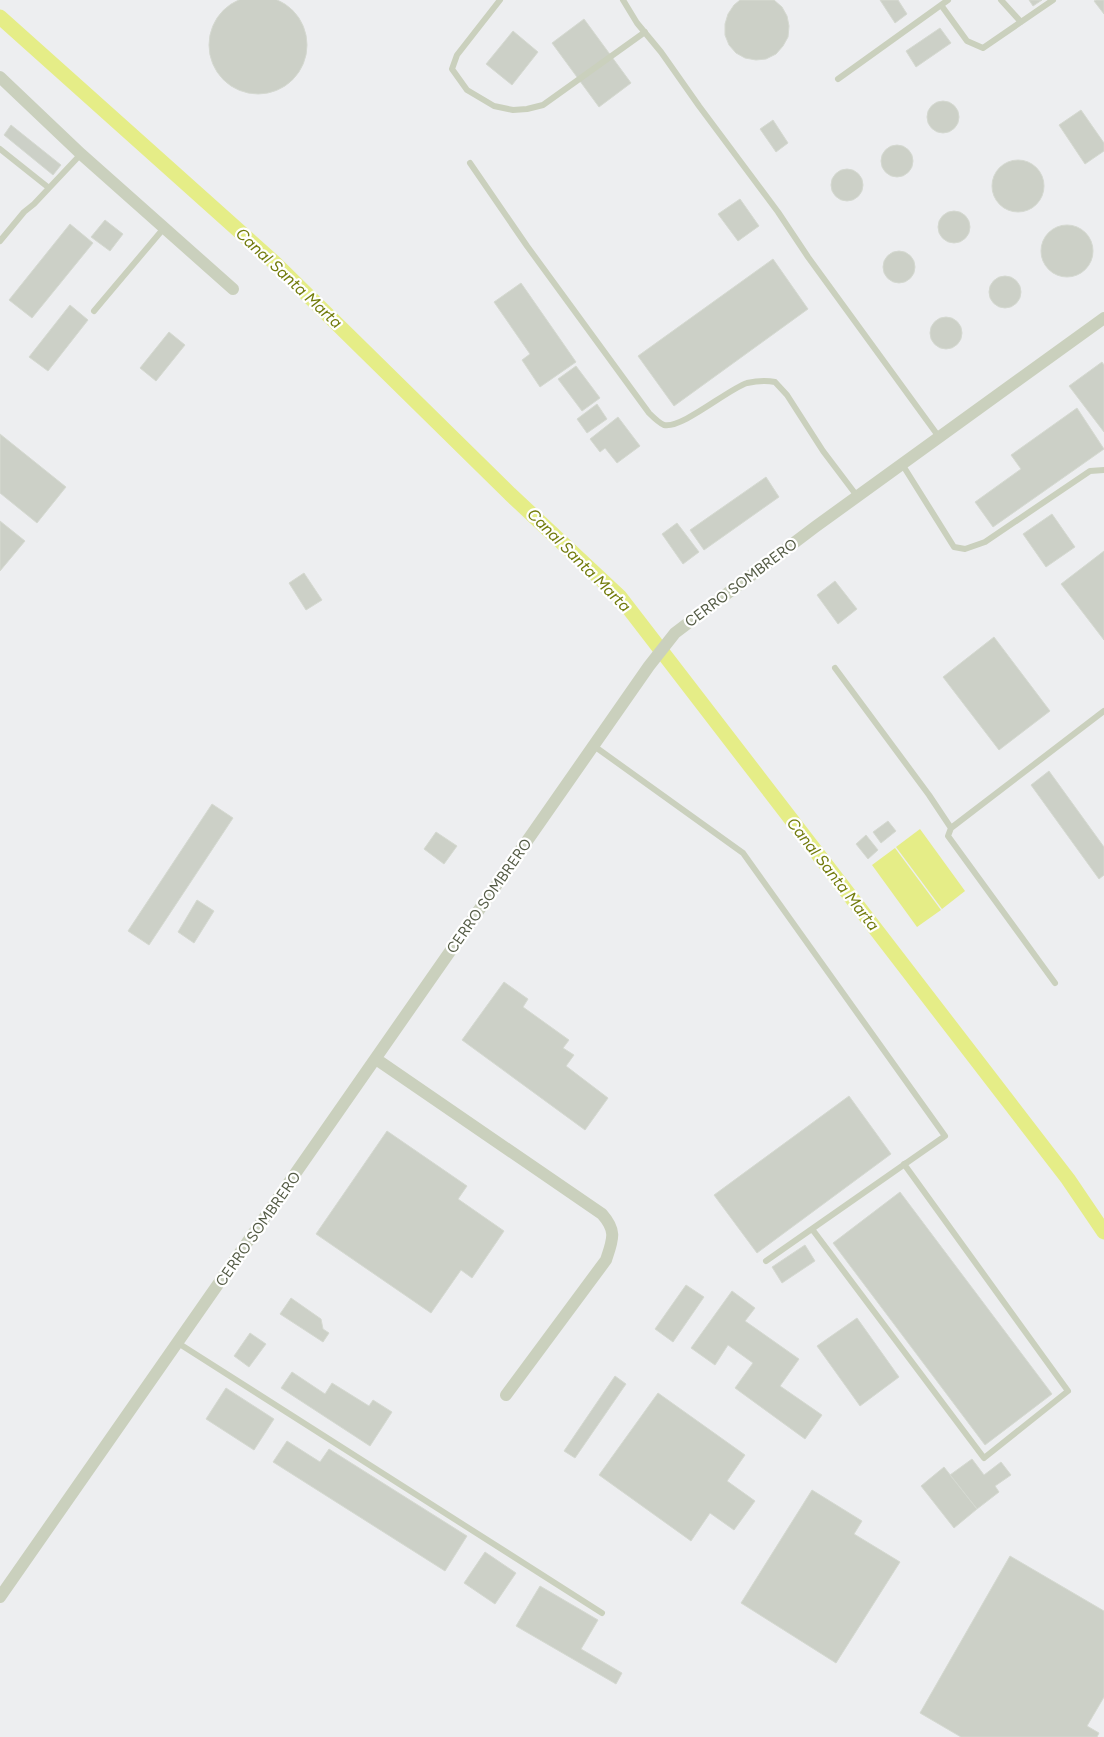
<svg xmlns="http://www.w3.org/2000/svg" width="1104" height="1737" font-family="Figtree,sans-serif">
	<rect width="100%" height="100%" fill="#edeef0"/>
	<!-- water -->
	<path fill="#e5ed87" d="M920,829L965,891L942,909L896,847Z
		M895,848L941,910L917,927L872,865Z"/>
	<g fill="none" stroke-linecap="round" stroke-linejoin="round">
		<!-- canal -->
		<path stroke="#e5ed87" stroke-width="15" d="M0,17L276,264L510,494L620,597L1068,1179L1104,1232"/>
	</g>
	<!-- building -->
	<path fill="#ccd0c7" stroke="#d5d9d1" d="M209 45a49 49 0 1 1 98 0a49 49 0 1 1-98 0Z
		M740,0H774L782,7L787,16L789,26L788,37L783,46L776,54L766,59L756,60L745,58L736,53L729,45L725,35V24L728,14L734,5Z
		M880,0H898L907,14L895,23Z
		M1029,0H1042L1033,6Z
		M1096,0H1104V14L1094,1Z
		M584,19L631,83L599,107L552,43Z
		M940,28L951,43L916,67L906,51Z
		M513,31L538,52L512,85L486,64Z
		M927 117a16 16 0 1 1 32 0a16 16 0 1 1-32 0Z
		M1081,110L1104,143V151L1085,164L1059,125Z
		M773,120L788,143L776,152L760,129Z
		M11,125L61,165L53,175L4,135Z
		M881 161a16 16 0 1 1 32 0a16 16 0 1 1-32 0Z
		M992 186a26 26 0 1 1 52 0a26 26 0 1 1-52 0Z
		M831 185a16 16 0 1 1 32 0a16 16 0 1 1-32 0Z
		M740,199L759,226L738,241L718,214Z
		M938 227a16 16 0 1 1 32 0a16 16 0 1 1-32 0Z
		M105,220L123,234L110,251L91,237Z
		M70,224L93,243L32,318L9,300Z
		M1041 251a26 26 0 1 1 52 0a26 26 0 1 1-52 0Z
		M883 267a16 16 0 1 1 32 0a16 16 0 1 1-32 0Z
		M773,259L808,309L674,406L638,356Z
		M989 292a16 16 0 1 1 32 0a16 16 0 1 1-32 0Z
		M521,283L576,362L540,387L522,360L530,354L494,302Z
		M70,305L88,320L48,371L29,357Z
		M930 333a16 16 0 1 1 32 0a16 16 0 1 1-32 0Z
		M169,332L185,345L156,381L140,368Z
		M1102,362L1104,365V432L1069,386Z
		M576,366L600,398L582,411L558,379Z
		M597,404L607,419L587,433L577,419Z
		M1077,408L1104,449L993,527L975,502L1021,469L1011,455Z
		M618,417L640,446L617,463L605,448L600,452L590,439Z
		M0,434L66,487L37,523L0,493Z
		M766,477L779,497L704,550L690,530Z
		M1052,514L1075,547L1046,567L1023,534Z
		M0,521L25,541L0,571Z
		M677,523L699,552L683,564L662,534Z
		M1104,551V640L1061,584Z
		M304,573L322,600L306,610L289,583Z
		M835,581L857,609L838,624L817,595Z
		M994,637L1050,711L999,750L943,677Z
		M1049,771L1104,847V875L1099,879L1031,785Z
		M212,804L233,818L149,945L128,931Z
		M888,821L896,831L881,843L873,832Z
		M436,832L457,846L444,864L424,849Z
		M866,835L878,850L868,859L856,844Z
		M197,900L214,911L194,943L178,932Z
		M504,982L528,999L523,1007L569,1040L563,1048L574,1055L566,1066L608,1098L585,1130L462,1040Z
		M849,1096L891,1154L757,1253L714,1195Z
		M387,1131L467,1186L458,1199L504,1231L472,1278L461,1270L431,1313L316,1234Z
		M900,1192L1052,1394L985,1445L833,1243Z
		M805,1245L815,1261L782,1283L772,1267Z
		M686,1285L704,1297L673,1342L655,1329Z
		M732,1291L755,1308L745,1321L799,1359L780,1386L822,1415L805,1439L735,1388L753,1363L728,1345L715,1365L691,1348Z
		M291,1298L321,1319L323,1329L329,1333L323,1342L280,1314Z
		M857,1318L899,1377L860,1406L817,1346Z
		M250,1333L266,1344L249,1367L234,1356Z
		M292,1372L325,1394L332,1383L369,1406L373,1400L392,1412L370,1446L281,1388Z
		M615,1376L626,1384L575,1458L564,1451Z
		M226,1388L274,1419L254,1450L206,1419Z
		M658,1393L745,1455L727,1481L755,1501L734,1530L710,1513L691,1541L599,1475Z
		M287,1441L320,1462L329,1449L467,1536L445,1571L273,1462Z
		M972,1459L984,1475L1001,1462L1011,1475L995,1486L999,1492L977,1509L950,1475Z
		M944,1467L977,1509L954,1528L921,1486Z
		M812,1490L862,1521L854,1534L900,1562L836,1663L741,1603Z
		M485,1552L516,1573L495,1604L464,1583Z
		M1010,1556L1104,1611V1697L1087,1726L1099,1733L1097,1737H961L920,1713Z
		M540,1586L598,1620L581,1649L622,1673L616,1684L516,1626Z"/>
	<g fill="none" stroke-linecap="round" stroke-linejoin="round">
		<!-- service -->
		<path stroke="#cad0bd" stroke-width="6" d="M500,0L457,55L452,69L467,90L494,106L513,110L527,109L543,105L645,32
			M623,0L637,23L661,52L699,106L778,212L808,257L939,437
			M1001,0L1021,22
			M941,5L967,41L983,48L1053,0
			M838,79L948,0
			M0,149L49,188
			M470,163L527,246L649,413C653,417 659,423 664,425C682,429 728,389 747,383C756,381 766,380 775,382L787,395L823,451L857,496
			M0,241L24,212L34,204L81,154
			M94,311L164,228
			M902,464L954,547L965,549L985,542L1090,471L1104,470
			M835,668L929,795L951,828
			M594,746L743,853L945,1136L766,1261
			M1055,983L948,836L951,828L1104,711
			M812,1229L984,1458L1068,1391L904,1164
			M178,1343L602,1613"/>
		<!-- minor -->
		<path stroke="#cad0bd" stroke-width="12" d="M0,77L81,154L233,289
			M376,1059L602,1214C617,1231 613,1239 606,1260L506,1395
			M0,1597L649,666L675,633L815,527L1104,318"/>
	</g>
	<g text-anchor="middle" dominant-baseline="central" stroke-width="4.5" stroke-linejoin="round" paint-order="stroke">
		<!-- street labels -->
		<g font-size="15" fill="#545b45" stroke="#fff">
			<text transform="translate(741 583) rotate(-37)">CERRO SOMBRERO</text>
			<text transform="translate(489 896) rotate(-55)">CERRO SOMBRERO</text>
			<text transform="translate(258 1229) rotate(-55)">CERRO SOMBRERO</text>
		</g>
		<!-- water labels -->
		<g font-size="16" font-style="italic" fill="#727b0c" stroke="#fff">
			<text transform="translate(289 278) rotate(43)">Canal Santa Marta</text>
			<text transform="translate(579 560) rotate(45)">Canal Santa Marta</text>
			<text transform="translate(833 874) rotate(52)">Canal Santa Marta</text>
		</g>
	</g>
</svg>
